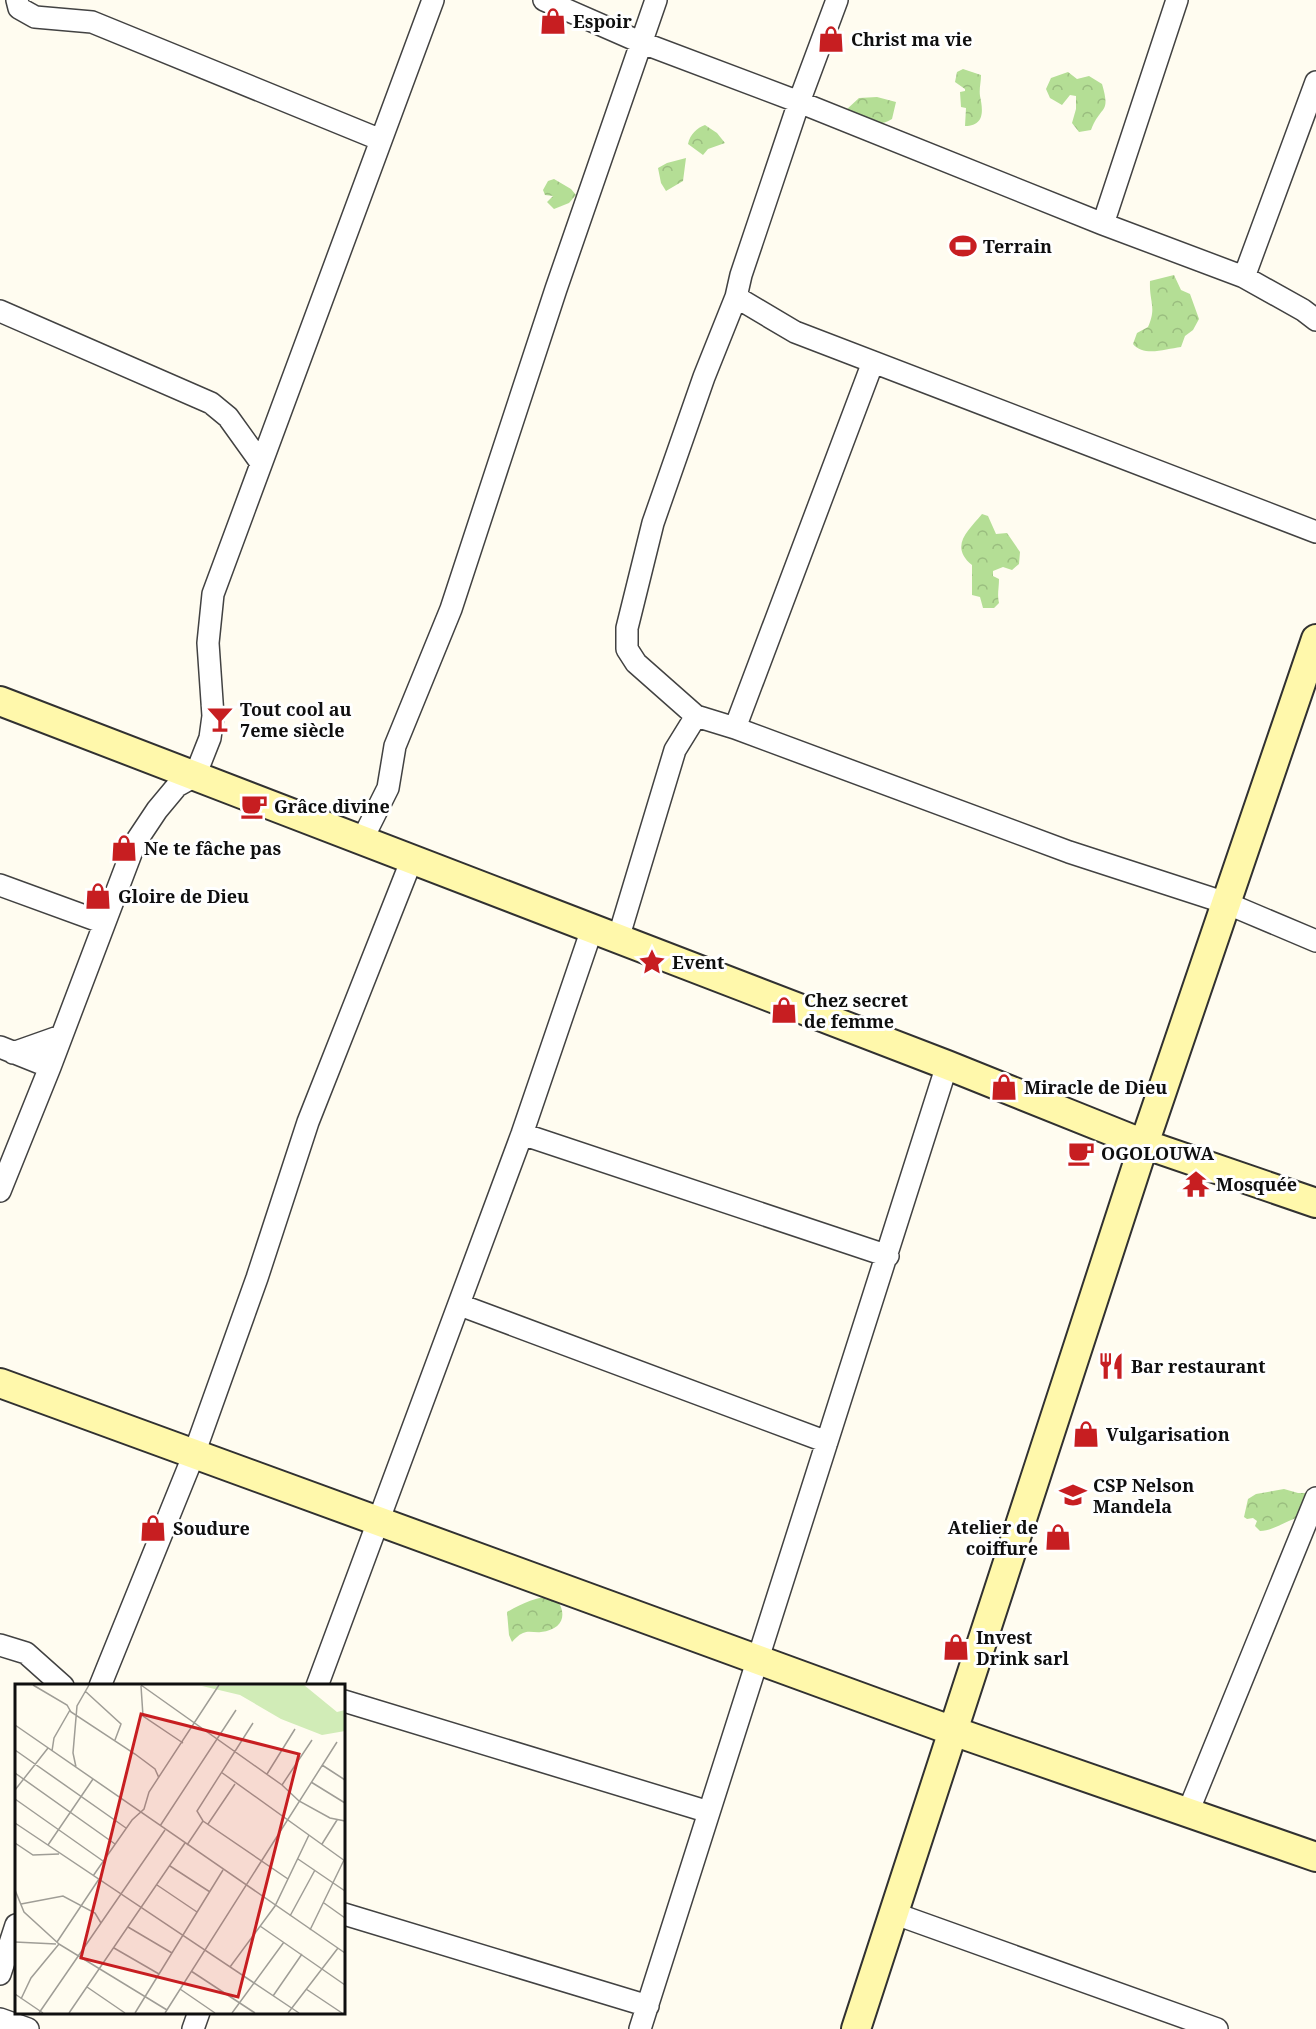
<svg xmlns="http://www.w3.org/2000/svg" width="1316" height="2029" font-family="'Noto Serif',serif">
	<defs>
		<pattern id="forest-crowns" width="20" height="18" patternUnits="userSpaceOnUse" patternTransform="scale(1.5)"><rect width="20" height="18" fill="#b4de95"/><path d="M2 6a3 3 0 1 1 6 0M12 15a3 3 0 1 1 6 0" fill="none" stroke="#9abd7f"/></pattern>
	</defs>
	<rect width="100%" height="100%" fill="#fffcf0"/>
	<!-- forest -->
	<path fill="url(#forest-crowns)" d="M963,69L981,75C981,82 979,89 980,96C983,110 985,126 965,126L966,108L961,107L960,92L965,91V89L955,82L957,72Z
		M1068,72L1077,79L1089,76L1102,84C1111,115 1101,104 1091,130L1079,132L1072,123L1076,109V96L1070,95L1062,105L1050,98L1046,89L1051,78Z
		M877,97L896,102L892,119C877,129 860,120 844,114L846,110L859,98Z
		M705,125L717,133L725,143L708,149L703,155L688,144C690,134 697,128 705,125Z
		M686,158L683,181L666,191L661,183L658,168L667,163Z
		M554,179L571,189L576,195L569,203L554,209L547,202L553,196L545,195L543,190L548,181Z
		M1174,275L1181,290L1190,294L1199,319L1193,330L1185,336L1181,347C1165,349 1144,357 1133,344L1137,333L1148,327C1157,307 1149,302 1150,281Z
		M982,514L988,516L996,534L1007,533L1020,552L1019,564L1012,570L1003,567L993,571V576L999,579C999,588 997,595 999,603L994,608H983L980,597L972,595V565C949,546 968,531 982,514Z
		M1284,1489L1298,1493H1306L1311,1498L1300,1517C1286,1520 1276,1530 1260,1531L1255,1526L1257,1521L1253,1518L1247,1519L1244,1517L1248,1499L1256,1494Z
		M554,1596C568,1612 565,1629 541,1632C535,1633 529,1630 523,1633C518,1635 515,1639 512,1642L509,1635L507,1612C523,1603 536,1597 554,1596Z"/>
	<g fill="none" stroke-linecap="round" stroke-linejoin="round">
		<defs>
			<path id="street" d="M17,0L19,8L35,17L92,22L381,140
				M544,0L640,42L799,102L1103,224L1244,277L1303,310L1316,320
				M837,0L799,102L741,275L736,297L704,377L653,523L627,628V649L636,663L696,716L735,728L1069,852L1226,903L1316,941
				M1103,224L1177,0
				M1244,277L1316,82
				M736,297L795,332L1316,532
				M0,311L211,403L228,417L261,463
				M735,728L873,362
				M362,840L388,788L395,746L451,609L556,289L656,0
				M0,885L104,923
				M618,939L675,750L696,716
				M0,1047L50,1067
				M13,1053L61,1036
				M522,1134L888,1256
				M0,1191L50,1067L135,843L157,810L177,786L195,776L210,738L213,716L208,643L213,594L433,0
				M460,1305L827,1442
				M0,1645L26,1653L63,1686
				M100,1686L194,1454L257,1278L308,1122L412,859
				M317,1686L522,1134L592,929
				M344,1701L709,1812
				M1188,1812L1316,1498
				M893,1913L1217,2029
				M344,1914L648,2006
				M0,1974L16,1925
				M0,2019L28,2029
				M193,2029L199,2012
				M640,2029L947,1065"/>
			<path id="secondary" d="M0,701L947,1065L1144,1144L1316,1203
				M0,1383L953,1731L1316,1857
				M856,2029L1144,1144L1316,639"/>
		</defs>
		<!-- street casing -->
		<use href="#street" stroke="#424242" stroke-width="24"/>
		<!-- secondary casing -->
		<use href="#secondary" stroke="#313131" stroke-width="32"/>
		<!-- street -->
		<use href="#street" stroke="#fff" stroke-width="21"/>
		<!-- secondary -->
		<use href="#secondary" stroke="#fff8ab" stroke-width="28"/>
	</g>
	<!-- icons -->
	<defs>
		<symbol id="shop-bare" viewBox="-9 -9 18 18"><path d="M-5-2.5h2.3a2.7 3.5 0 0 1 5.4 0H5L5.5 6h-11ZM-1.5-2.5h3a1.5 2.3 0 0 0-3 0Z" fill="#c71e21" stroke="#fff" stroke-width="2.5" paint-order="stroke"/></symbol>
		<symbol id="stadium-bare" viewBox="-9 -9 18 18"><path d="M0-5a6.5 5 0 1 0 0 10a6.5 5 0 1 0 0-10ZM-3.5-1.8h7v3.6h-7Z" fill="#c71e21" stroke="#fff" stroke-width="2.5" paint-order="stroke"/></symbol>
		<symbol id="bar-bare" viewBox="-9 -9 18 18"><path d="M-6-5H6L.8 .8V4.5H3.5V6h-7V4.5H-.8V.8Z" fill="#c71e21" stroke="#fff" stroke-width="2.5" paint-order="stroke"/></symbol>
		<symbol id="cafe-bare" viewBox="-9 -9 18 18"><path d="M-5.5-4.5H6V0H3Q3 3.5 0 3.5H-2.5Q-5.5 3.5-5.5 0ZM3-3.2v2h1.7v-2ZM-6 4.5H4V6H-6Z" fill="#c71e21" stroke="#fff" stroke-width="2.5" paint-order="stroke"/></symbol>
		<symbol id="sight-bare" viewBox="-9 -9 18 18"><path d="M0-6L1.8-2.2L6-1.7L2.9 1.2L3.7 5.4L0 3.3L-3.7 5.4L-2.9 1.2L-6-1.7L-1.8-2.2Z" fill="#c71e21" stroke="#fff" stroke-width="2.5" paint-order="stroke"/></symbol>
		<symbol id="temple-bare" viewBox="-9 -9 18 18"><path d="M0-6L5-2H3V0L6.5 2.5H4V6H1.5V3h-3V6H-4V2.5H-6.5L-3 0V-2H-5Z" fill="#c71e21" stroke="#fff" stroke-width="2.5" paint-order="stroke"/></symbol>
		<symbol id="restaurant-bare" viewBox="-9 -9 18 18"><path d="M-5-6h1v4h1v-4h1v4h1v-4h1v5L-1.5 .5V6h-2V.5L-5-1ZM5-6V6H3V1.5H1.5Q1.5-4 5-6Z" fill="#c71e21" stroke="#fff" stroke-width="2.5" paint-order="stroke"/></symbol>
		<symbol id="school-bare" viewBox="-9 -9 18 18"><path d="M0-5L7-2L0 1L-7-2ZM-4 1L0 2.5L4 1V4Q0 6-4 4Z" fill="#c71e21" stroke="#fff" stroke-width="2.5" paint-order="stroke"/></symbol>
	</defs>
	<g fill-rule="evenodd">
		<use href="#shop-bare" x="534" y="2" width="38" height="38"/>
		<use href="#shop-bare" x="812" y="20" width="38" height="38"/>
		<use href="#stadium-bare" x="944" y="227" width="38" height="38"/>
		<use href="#bar-bare" x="201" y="700" width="38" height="38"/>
		<use href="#cafe-bare" x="235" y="787" width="38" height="38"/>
		<use href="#shop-bare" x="105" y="829" width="38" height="38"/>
		<use href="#shop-bare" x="79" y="877" width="38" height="38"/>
		<use href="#sight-bare" x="633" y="943" width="38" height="38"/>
		<use href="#shop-bare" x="765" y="991" width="38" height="38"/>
		<use href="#shop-bare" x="985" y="1068" width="38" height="38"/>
		<use href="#cafe-bare" x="1062" y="1134" width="38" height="38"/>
		<use href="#temple-bare" x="1177" y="1165" width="38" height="38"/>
		<use href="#restaurant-bare" x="1092" y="1347" width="38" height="38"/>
		<use href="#shop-bare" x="1067" y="1415" width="38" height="38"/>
		<use href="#school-bare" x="1054" y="1476" width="38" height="38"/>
		<use href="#shop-bare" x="134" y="1509" width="38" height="38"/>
		<use href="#shop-bare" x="1039" y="1518" width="38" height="38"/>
		<use href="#shop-bare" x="937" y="1628" width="38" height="38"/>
	</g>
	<g text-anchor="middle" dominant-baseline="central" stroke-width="6" stroke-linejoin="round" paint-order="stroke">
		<!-- poi labels -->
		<g font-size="18" font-weight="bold" fill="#0f0f0f" stroke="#fff" text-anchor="start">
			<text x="573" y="21">Espoir</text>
			<text x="851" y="39">Christ ma vie</text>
			<text x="983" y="246">Terrain</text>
			<text x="240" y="709">Tout cool au<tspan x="240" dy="21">7eme siècle</tspan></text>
			<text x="274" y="806">Grâce divine</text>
			<text x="144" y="848">Ne te fâche pas</text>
			<text x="118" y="896">Gloire de Dieu</text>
			<text x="672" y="962">Event</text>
			<text x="804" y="1000">Chez secret<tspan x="804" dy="21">de femme</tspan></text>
			<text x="1024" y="1087">Miracle de Dieu</text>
			<text x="1101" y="1153">OGOLOUWA</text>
			<text x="1216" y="1184">Mosquée</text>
			<text x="1131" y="1366">Bar restaurant</text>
			<text x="1106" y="1434">Vulgarisation</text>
			<text x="1093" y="1485">CSP Nelson<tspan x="1093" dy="21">Mandela</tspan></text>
			<text x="1038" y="1527" text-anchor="end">Atelier de<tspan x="1038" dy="21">coiffure</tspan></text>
			<text x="173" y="1528">Soudure</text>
			<text x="976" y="1637">Invest<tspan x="976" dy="21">Drink sarl</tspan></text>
		</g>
	</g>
	<!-- overview -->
	<g transform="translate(15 1684)">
		<rect width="330" height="330" fill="#fffcf0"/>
		<path d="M289,1L322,28L330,26V47L307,51L266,35L225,11L187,2Z" fill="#d1ecb7"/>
		<path fill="none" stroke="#9f9d96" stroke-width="1.5" d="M18,1L52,21L56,28L120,70L140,85L144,94M126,1L267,101L284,117L315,134L330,137M126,2L128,32L168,59M70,7L106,40L100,56M238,39L182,127L188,137L273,195M0,41L330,269M0,66L111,144M37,67L39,54L55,26M307,81L330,96M61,83L58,69L62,22L74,1M206,88L330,177M0,89L100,160M252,90L280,45M296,98L330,119M267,101L297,56M0,106L33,64M0,115L88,177M0,139L284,329M193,140L220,100M145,142L221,26M0,159L18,171L44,170M307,160L322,136M33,161L78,95M172,161L188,137M283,175L330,207M155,182L195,208M78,192L117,136L129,125L134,108L204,1M142,201L182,228M0,206L9,228L44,260M309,219L330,234M6,220L48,212L80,229L86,239M275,232L300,186M245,242L330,301M113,243L157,269M295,246L329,176M0,258L41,260M42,258L84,195M99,264L144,290M215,283L260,222L294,151M176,287L240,329M72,303L110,329M165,305L200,329M291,305L327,329M0,310L28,329M258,312L287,270M6,315L16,294L44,260L152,326M24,329L150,146M54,329L170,159M120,329L208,186M150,329L322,58M217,329L269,258M273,329L323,264"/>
		<path fill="#c71e21" fill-opacity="0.15" stroke="#c71e21" stroke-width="3" d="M126,30L284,70L223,313L66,274Z"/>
		<rect width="330" height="330" fill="none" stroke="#0f0f0f" stroke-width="3"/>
	</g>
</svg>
